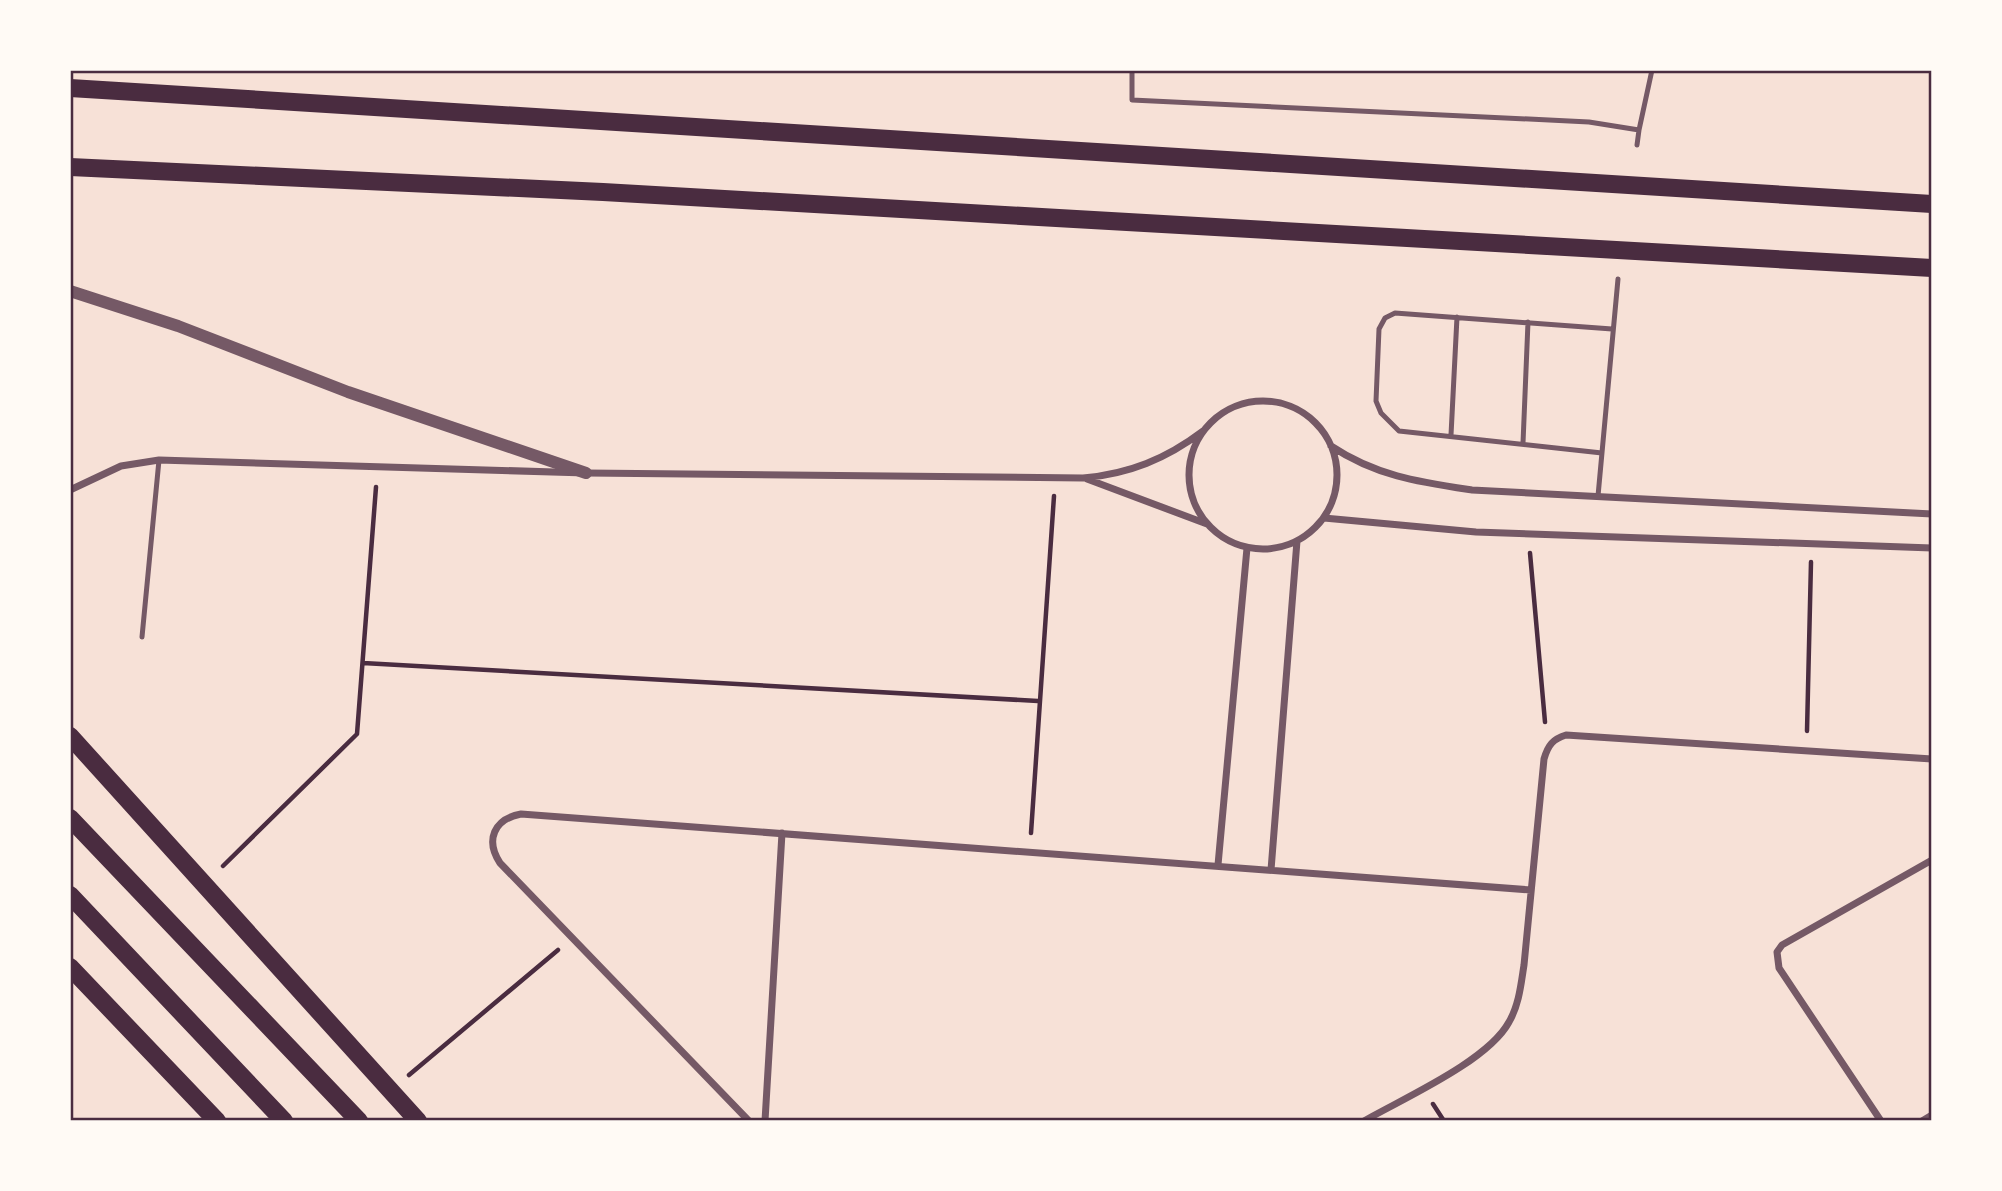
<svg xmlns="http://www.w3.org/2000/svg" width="2002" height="1191" font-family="'Roboto Condensed',sans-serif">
	<rect width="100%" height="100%" fill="#f7e1d7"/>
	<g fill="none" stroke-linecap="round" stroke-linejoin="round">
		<!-- path -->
		<path stroke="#4a2c40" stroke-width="4.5" d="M1530,553L1545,722
			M363,663L1038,701
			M1807,731L1811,562
			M1031,833L1054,496
			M223,866L357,734L376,487
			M409,1075L558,950
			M1433,1104L1444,1121"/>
		<!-- service -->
		<path stroke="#755966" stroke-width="5" d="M1132,70V100L1589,122L1639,130L1652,70
			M1637,145L1639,130
			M1451,435L1457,317
			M1523,443L1528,322
			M1602,453L1399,431L1381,413L1376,401L1379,329L1385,318L1395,313L1612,329
			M1598,496L1618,279
			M142,637L159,460"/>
		<!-- minor -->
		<path stroke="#755966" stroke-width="7" d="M1189 475a74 74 0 1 1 148 0a74 74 0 1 1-148 0Z
			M1331,446C1376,476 1419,482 1472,490L1932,514
			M1087,479L1207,524
			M70,490L121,466L159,460L586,473L1083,478C1129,474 1166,459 1203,431
			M1324,518L1476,532L1932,548
			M1218,865L1247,548
			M1271,870L1297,541
			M749,1121L500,863C485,840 494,819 521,814L1531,890
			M765,1121L782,833
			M1364,1121C1404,1098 1488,1061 1509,1022C1519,1005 1521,984 1524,965L1544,759C1548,745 1553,739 1566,735L1932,759
			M1881,1121L1779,968L1777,952L1782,945L1932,860
			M1922,1121L1932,1115"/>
		<!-- tertiary -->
		<path stroke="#755966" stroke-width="12" d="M70,291L178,326L348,392L586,473"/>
		<!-- primary -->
		<path stroke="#4a2c40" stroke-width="18" d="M70,88L1932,204
			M70,167L603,192L1932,268
			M70,736L418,1121
			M70,818L359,1121
			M70,895L284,1121
			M70,967L217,1121"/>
	</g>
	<!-- border -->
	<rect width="2002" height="1191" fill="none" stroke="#fffaf5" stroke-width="144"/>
	<rect x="72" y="72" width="1858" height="1047" fill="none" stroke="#4a2c40" stroke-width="2.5"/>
</svg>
